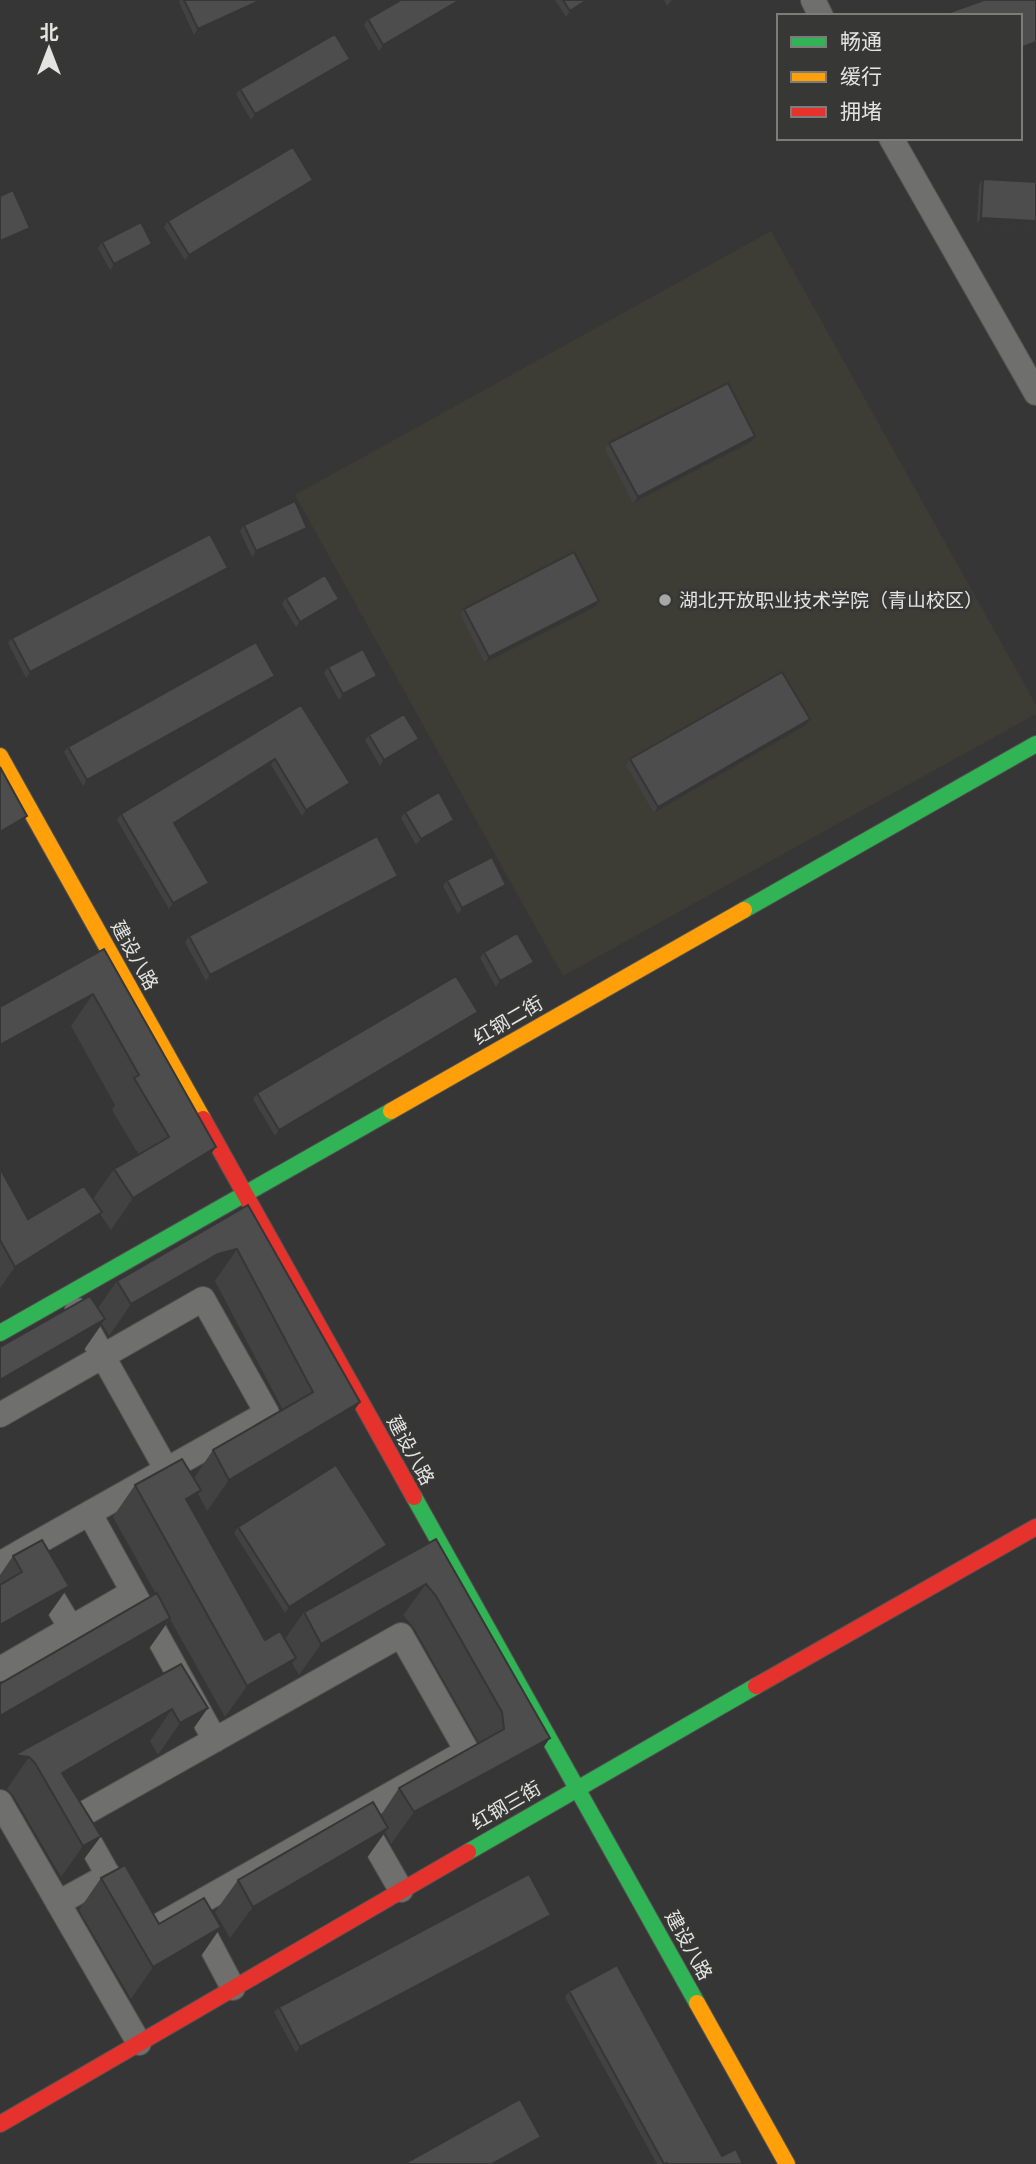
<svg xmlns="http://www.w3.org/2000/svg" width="1036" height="2164" font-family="'Asap Condensed','Noto Sans SC',sans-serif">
	<rect width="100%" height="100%" fill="#363636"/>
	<!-- built -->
	<path fill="#3d3d36" d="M771,231L1036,705V714L563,976L295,495Z"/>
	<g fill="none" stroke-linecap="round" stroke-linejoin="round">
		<defs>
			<path id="street" d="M813,0L821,16
				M891,138L1036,393
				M77,1310L174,1483
				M0,1415L203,1299L267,1413L24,1550
				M90,1514L215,1740
				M0,1564L24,1550L71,1628
				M401,1635L467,1751L142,1935L76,1818Z
				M0,1669L133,1592
				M0,1802L139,2043
				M359,1817L401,1890
				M58,1903L109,1875
				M194,1914L233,1988"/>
			<path id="fast" d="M744,910L1036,744
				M0,1333L391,1111
				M414,1497L697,2003
				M468,1852L756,1686"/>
			<path id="slow" d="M0,756L203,1119
				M391,1111L744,910
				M697,2003L787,2164"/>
			<path id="jam" d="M203,1119L414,1497
				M756,1686L1036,1527
				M0,2124L468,1852"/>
		</defs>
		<!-- street casing -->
		<use href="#street" stroke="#525251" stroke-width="26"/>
		<!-- fast casing -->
		<use href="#fast" stroke="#525251" stroke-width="18"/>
		<!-- slow casing -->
		<use href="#slow" stroke="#525251" stroke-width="18"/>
		<!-- jam casing -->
		<use href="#jam" stroke="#525251" stroke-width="18"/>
		<!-- street -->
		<use href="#street" stroke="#6f6f6e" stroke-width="24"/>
		<!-- fast -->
		<use href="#fast" stroke="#30b455" stroke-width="16"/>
		<!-- slow -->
		<use href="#slow" stroke="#ff9f0a" stroke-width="16"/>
		<!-- jam -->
		<use href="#jam" stroke="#e5322d" stroke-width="16"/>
	</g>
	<!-- wall -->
	<path fill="#424242" d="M180,0H269L194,35L179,2Z
		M401,0H466L379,51L364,25L368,19Z
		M555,0H592L566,17Z
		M664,0H679L667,6Z
		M350,59L346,64L251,120L236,94L240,89Z
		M983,179L1036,182V227L977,224L979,185Z
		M309,186L185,260L164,227L168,221Z
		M102,242L148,249L110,270L98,248Z
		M751,442L633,503L605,449L609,443Z
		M244,525L303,534L252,557L240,531Z
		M224,574L26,678L8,643L12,638Z
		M286,598L339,599L335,605L296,627L282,604Z
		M595,607L485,663L460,614L464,609Z
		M328,667L373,682L339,700L324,673Z
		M271,682L83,786L64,752L68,747Z
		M301,705L346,789L302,816L271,765L175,826L204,889L169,909L117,820L121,814Z
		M810,719L806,725L654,813L626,765L630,759Z
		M369,735L419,739L415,745L380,766L365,740Z
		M405,812L454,820L450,825L416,845L401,818Z
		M447,880L502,890L458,914L443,886Z
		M394,881L206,981L185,942L189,936Z
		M104,949L194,1178L111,1230L100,1214L80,1244L0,1294V1240L28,1219L93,1199L114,1169L139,1155L112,1110L115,1105L71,1026L0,1065V1007Z
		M484,952L534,962L530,968L496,987L480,958Z
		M478,1012L474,1018L275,1136L253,1099L257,1093Z
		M248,1205L360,1402L338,1433L207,1511L198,1494L190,1506L265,1640L285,1639L304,1612L436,1539L528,1770L391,1844L385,1832L366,1859L230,1938L215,1912L238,1880L381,1815L399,1788L479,1743L414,1628L403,1615L299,1675L292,1663L273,1690L225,1717L170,1619L148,1650L0,1735V1684L156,1594L113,1517L135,1485L194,1478L213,1450L283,1410L215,1281L196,1286L109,1336L102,1324L83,1351L0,1399V1347L98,1308L117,1281Z
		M238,1527L387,1545L383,1551L285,1613L234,1533Z
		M13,1556L69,1586L47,1617L0,1644V1575Z
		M181,1664L186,1739L158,1755L150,1741L71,1787L101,1836L78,1867L61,1877L13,1795L7,1789L0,1774Z
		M101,1878L159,1924L199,1959L131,1999L79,1910Z
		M551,1915L547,1921L296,2053L274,2012L279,2007Z
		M569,1991L722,2156L743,2164H657L565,1997Z"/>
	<!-- shaded-wall -->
	<path fill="#363636" d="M261,0H269L194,35L198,29Z
		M460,0H466L379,51L383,45Z
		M587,0H592L566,17L570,11Z
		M672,0H679L667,6L671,1Z
		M1036,42V47L1020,52V48Z
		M350,59L346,64L251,120L255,114Z
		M313,180L309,186L185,260L189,255Z
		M981,218L1036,221V227L977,224Z
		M30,228L26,233L0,245V241Z
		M152,244L148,249L110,270L114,264Z
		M755,436L751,442L633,503L638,497Z
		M307,528L303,534L252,557L256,551Z
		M228,568L224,574L26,678L30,672Z
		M339,599L335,605L296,627L300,622Z
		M599,601L595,607L485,663L489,657Z
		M275,676L271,682L83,786L87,780Z
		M377,676L373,682L339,700L343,694Z
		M810,719L806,725L654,813L658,807Z
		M419,739L415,745L380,766L384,760Z
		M275,759L271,765L170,829L174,823Z
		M350,783L346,789L302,816L306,810Z
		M27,816L5,847L0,850V832Z
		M454,820L450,825L416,845L421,839Z
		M398,876L394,881L206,981L210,975Z
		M209,883L204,889L169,909L173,903Z
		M506,885L502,890L458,914L462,908Z
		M534,962L530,968L496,987L500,981Z
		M93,994L71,1026L0,1065V1045Z
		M478,1012L474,1018L275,1136L279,1130Z
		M216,1147L194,1178L111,1230L133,1198Z
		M102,1212L80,1244L0,1294V1288L15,1267Z
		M237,1249L215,1281L196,1286L109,1336L131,1304L218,1254Z
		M105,1319L83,1351L0,1399V1380Z
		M360,1402L338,1433L207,1511L229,1480Z
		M201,1490L179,1522L186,1499Z
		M387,1545L383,1551L285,1613L289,1607Z
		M426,1584L403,1615L299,1675L321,1644Z
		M69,1586L47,1617L0,1644V1625Z
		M170,1618L148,1650L0,1735V1716Z
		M296,1658L273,1690L225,1717L247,1686Z
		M208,1708L186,1739L158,1755L180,1723Z
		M172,1709L150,1741L55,1797L62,1773Z
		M550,1738L528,1770L391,1844L414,1812Z
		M14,1755L29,1757L7,1789L0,1788V1774Z
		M388,1828L366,1859L230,1938L253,1907Z
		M101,1836L78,1867L61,1877L83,1846Z
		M551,1915L547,1921L296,2053L300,2047Z
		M221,1927L199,1959L131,1999L153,1967Z
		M541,2137L537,2142L498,2164H492Z"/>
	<!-- building -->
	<path fill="#4d4d4d" stroke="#363636" stroke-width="2" d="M184,0H261L198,29Z
		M401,0H460L383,45L368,19Z
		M563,0H587L570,11Z
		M984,0H1036V42L1020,48V16H939Z
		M335,34L350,59L255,114L240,89Z
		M293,147L313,180L189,255L168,221Z
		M983,179L1036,182V221L981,218Z
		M13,190L30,228L0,241V196Z
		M141,222L152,244L114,264L102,242Z
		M728,383L755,436L638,497L609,443Z
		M295,501L307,528L256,551L244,525Z
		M210,534L228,568L30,672L12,638Z
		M574,552L599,601L489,657L464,609Z
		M325,575L339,599L300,622L286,598Z
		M256,642L275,676L87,780L68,747Z
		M363,649L377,676L343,694L328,667Z
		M782,672L810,719L658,807L630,759Z
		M301,705L350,783L306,810L275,759L174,823L209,883L173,903L121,814Z
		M404,714L419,739L384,760L369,735Z
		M0,767L27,816L0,832Z
		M439,792L454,820L421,839L405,812Z
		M377,836L398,876L210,975L189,936Z
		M492,857L506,885L462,908L447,880Z
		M517,933L534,962L500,981L484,952Z
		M104,949L216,1147L133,1198L114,1169L169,1137L134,1078L139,1075L93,994L0,1045V1007Z
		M456,976L478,1012L279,1130L257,1093Z
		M0,1168L28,1219L84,1186L102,1212L15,1267L0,1240Z
		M248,1205L360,1402L229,1480L213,1450L313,1392L237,1249L218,1254L131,1304L117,1281Z
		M90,1296L105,1319L0,1380V1347Z
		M182,1459L201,1490L186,1499L265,1640L280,1631L296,1658L247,1686L135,1485Z
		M336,1465L387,1545L289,1607L238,1527Z
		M436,1539L550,1738L414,1812L399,1788L504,1729L502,1712L436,1596L426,1584L321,1644L304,1612Z
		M42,1540L69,1586L0,1625V1585L22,1572L13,1556Z
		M157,1593L170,1618L0,1716V1684Z
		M181,1664L208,1708L180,1723L172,1709L62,1773L101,1836L83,1846L35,1763L29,1757L14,1755Z
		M373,1802L388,1828L253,1907L238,1880Z
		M125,1865L159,1924L204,1898L221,1927L153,1967L101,1878Z
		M529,1874L551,1915L300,2047L279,2007Z
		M617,1965L722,2156L736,2149L743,2164H668L667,2163L664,2164L569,1991Z
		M520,2099L541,2137L492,2164H404Z"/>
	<!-- markers -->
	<circle fill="#a7a7a6" stroke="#373735" stroke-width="2.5" cx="665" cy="600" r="7"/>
	<g text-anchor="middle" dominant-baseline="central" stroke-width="6" stroke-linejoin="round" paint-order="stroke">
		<!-- poi labels -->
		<g font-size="19" fill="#e4e4e3" stroke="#373735" text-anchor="start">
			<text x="679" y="600">湖北开放职业技术学院（青山校区）</text>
		</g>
		<!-- street labels -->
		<g font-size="19" fill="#e4e4e3" stroke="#373735">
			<text transform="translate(135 955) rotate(61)">建设八路</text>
			<text transform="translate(508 1020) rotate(-30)">红钢二街</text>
			<text transform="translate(411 1450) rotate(61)">建设八路</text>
			<text transform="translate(506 1805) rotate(-30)">红钢三街</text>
			<text transform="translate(689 1945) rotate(61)">建设八路</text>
		</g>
	</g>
	<!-- legend -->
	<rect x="777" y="14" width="245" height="126" fill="#373735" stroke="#7c7c7b" stroke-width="2"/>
	<rect x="791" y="37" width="35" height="10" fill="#30b455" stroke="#7c7c7b" stroke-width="2"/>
	<text x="840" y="49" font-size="21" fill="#e4e4e3">畅通</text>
	<rect x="791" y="72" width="35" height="10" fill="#ff9f0a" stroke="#7c7c7b" stroke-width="2"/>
	<text x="840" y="84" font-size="21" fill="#e4e4e3">缓行</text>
	<rect x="791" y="107" width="35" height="10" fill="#e5322d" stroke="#7c7c7b" stroke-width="2"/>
	<text x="840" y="119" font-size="21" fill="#e4e4e3">拥堵</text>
	<!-- north arrow -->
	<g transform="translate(49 49)" stroke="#373735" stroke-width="5" paint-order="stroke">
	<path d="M0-5L12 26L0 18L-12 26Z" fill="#e4e4e3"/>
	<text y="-10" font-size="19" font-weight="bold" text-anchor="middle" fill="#e4e4e3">北</text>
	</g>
</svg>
